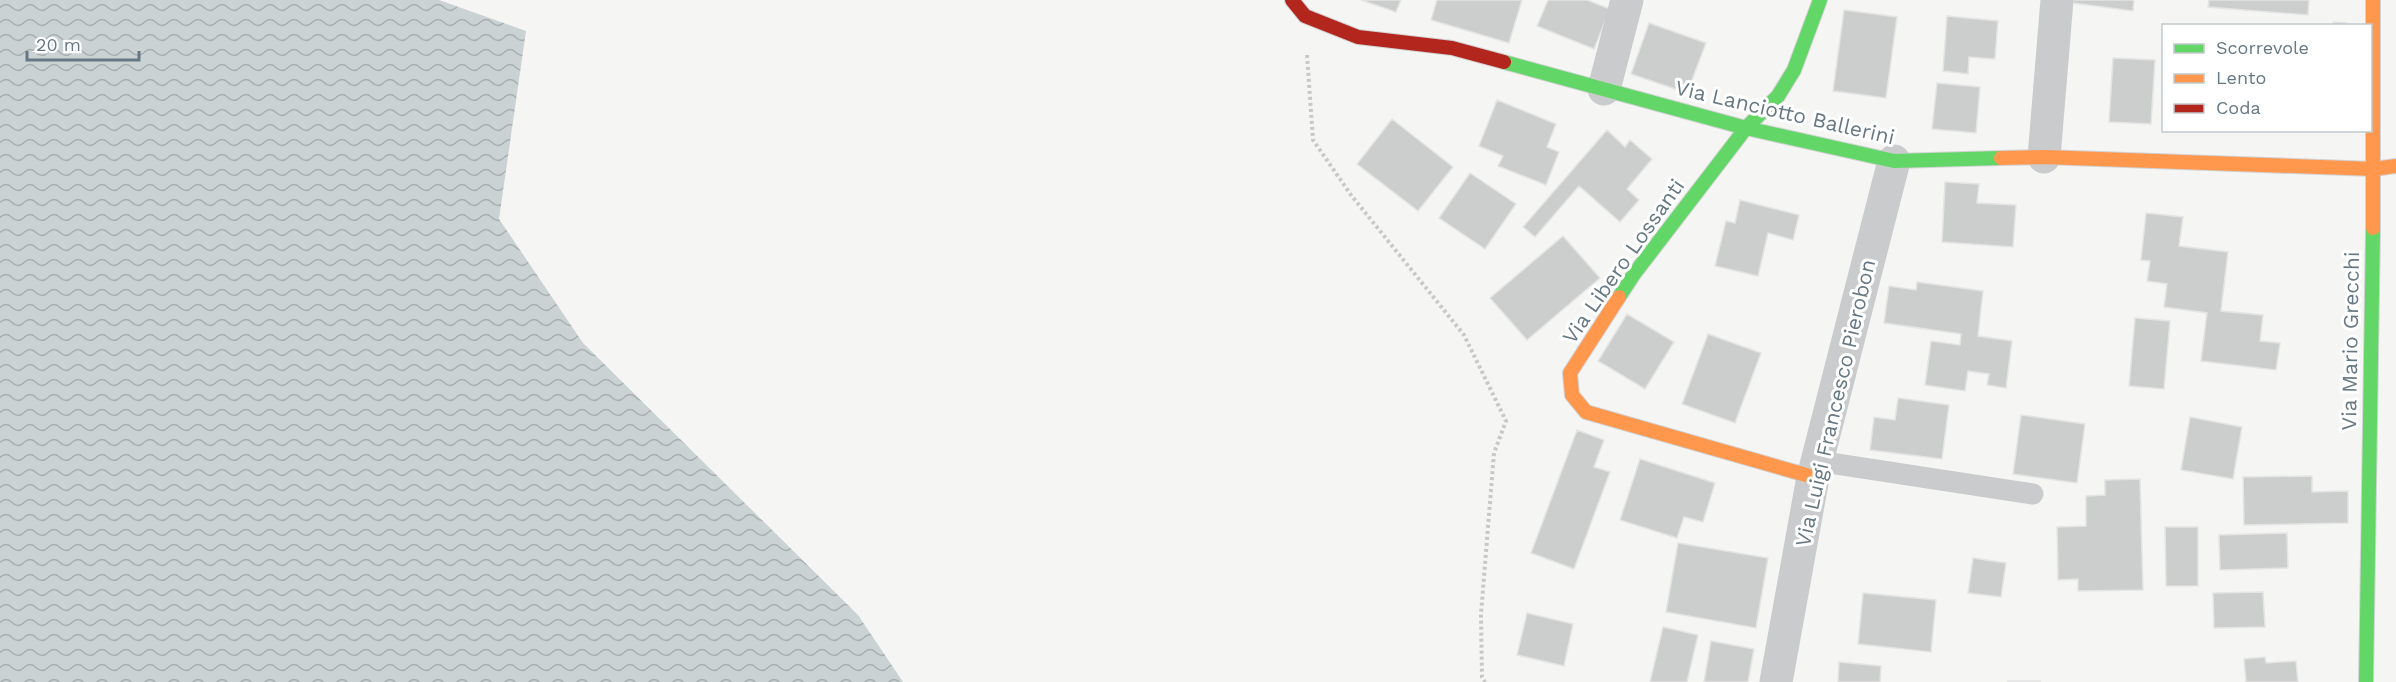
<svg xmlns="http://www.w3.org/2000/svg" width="2396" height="682" font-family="'Work Sans',sans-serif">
	<defs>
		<pattern id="water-waves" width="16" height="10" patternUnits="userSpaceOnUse" patternTransform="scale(1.5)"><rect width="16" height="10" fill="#cad2d4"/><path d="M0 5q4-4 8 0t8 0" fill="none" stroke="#a8afb1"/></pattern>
	</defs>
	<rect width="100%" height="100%" fill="#f5f5f4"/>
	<!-- water -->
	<path fill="url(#water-waves)" d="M0,0H439L526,31L499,219L583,343L858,615L903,682H0Z"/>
	<!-- building -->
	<path fill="#cccece" stroke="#e4e4e4" stroke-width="1.5" d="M1361,0H1401L1396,12Z
		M1437,0H1522L1509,43L1431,20Z
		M1548,0H1587L1610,9L1594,49L1537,26Z
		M2073,0H2134L2133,11L2073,3Z
		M2209,0H2309L2308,15L2208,7Z
		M1844,10L1897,17L1886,98L1833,91Z
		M1947,16L1998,21L1995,59L1969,57L1968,74L1943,71Z
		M2333,22L2347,23V26H2333Z
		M1649,23L1706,43L1687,93L1631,74Z
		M2113,58L2155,60L2151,124L2109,122Z
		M1937,83L1980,87L1976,133L1932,129Z
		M1497,100L1556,124L1547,147L1559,152L1546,185L1498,166L1503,156L1479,146Z
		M1392,119L1453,167L1418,211L1357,164Z
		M1607,130L1625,147L1630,140L1652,159L1627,189L1639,200L1620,222L1579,186L1535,237L1523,227Z
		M1470,173L1516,204L1485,249L1439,218Z
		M1945,182L1979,184L1977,203L2016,205L2013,247L1942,242Z
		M1740,200L1799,215L1793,240L1768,233L1758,276L1715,266L1726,221L1735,223Z
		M2146,213L2183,217L2179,246L2228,252L2221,311L2263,315L2260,341L2280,343L2276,370L2201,361L2207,313L2164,307L2167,284L2147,281L2150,261L2141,260Z
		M1563,236L1600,278L1527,340L1490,298Z
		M1917,282L1983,291L1978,336L2012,341L2006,388L1987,385L1989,374L1968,371L1965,391L1925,385L1931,341L1960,345L1961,334L1884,323L1889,286L1916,290Z
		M1627,314L1674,342L1645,389L1598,361Z
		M2135,318L2170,321L2164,389L2129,386Z
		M1708,334L1761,353L1735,423L1682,404Z
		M1898,398L1949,405L1942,459L1870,450L1874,417L1895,420Z
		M2021,415L2085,424L2077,483L2013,474Z
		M2190,417L2242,427L2233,479L2181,470Z
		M1577,430L1604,440L1594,467L1610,472L1574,569L1531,553Z
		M1640,459L1715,483L1703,522L1684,517L1677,538L1620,520Z
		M2312,476V492L2348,491V523L2244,525L2243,477Z
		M2140,479L2143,590L2078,591V579L2058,580L2057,527L2086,526V496L2105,495V480Z
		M2165,527H2198V586H2166Z
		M2287,533L2288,568L2220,570L2219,535Z
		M1678,543L1768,558L1756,628L1666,612Z
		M1973,558L2006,563L2001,597L1968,593Z
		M2263,592L2265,627L2214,628L2213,593Z
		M1863,593L1936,600L1931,652L1858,644Z
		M1527,613L1573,624L1564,666L1517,655Z
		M1663,627L1698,635L1687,682H1650Z
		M1711,641L1754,649L1748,682H1704Z
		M2265,657L2266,663L2296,661L2298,682H2246L2244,659Z
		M1839,662L1881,666L1880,682H1838Z
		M2008,681H2040V682H2008Z"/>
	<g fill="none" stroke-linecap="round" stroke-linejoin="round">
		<defs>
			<path id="fast" d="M1504,62L1746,128L1894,161L2001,158
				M1619,297L1634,274L1746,128L1778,96L1794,70L1820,0
				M2366,682L2373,228"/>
			<path id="slow" d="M2373,0V228
				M2001,158L2044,157L2374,169L2396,166
				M1619,297L1570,373L1572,395L1586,412L1813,477"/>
			<path id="jam" d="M1292,0L1305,16L1358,37L1452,48L1504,62"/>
		</defs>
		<!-- fast casing -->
		<use href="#fast" stroke="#d2d3d4" stroke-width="16"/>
		<!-- slow casing -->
		<use href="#slow" stroke="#d2d3d4" stroke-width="16"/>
		<!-- jam casing -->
		<use href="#jam" stroke="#d2d3d4" stroke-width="16"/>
		<!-- path -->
		<path stroke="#c7c8c9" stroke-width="4" stroke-dasharray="3 3" stroke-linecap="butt" d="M1307,55L1313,140L1351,195L1464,335L1506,421L1494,453L1481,614L1482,677L1485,682"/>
		<!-- lane -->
		<path stroke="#cacbcc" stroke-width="21" d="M1817,461L2033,494"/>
		<!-- street -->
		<path stroke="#cacbcc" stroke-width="33" d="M1604,89L1627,0
			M2044,157L2057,0
			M1776,682L1813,477L1894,161"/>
		<!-- fast -->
		<use href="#fast" stroke="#63d668" stroke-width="14"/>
		<!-- slow -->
		<use href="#slow" stroke="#ff974d" stroke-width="14"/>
		<!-- jam -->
		<use href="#jam" stroke="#b3261e" stroke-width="14"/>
	</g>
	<g text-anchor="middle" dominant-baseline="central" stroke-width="6" stroke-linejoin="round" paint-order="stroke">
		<!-- street labels -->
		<g font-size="21" fill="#667883" stroke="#fff">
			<text transform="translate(1785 112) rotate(13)">Via Lanciotto Ballerini</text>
			<text transform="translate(1623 261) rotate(-55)">Via Libero Lossanti</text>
			<text transform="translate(2350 341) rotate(-89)">Via Mario Grecchi</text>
			<text transform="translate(1835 403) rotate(-77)">Via Luigi Francesco Pierobon</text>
		</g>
	</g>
	<!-- legend -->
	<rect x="2162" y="24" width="210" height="108" fill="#ffffff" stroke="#c2c9cd" stroke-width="1.5"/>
	<rect x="2174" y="44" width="30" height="9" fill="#63d668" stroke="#c2c9cd" stroke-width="1.5"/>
	<text x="2216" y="54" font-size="18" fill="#667883">Scorrevole</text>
	<rect x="2174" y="74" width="30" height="9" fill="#ff974d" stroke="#c2c9cd" stroke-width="1.5"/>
	<text x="2216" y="84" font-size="18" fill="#667883">Lento</text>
	<rect x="2174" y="104" width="30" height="9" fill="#b3261e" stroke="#c2c9cd" stroke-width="1.5"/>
	<text x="2216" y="114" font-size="18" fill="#667883">Coda</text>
	<!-- scale -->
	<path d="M27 51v9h112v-9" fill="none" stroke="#667883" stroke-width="3"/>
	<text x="36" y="51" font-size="18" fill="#667883" stroke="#ffffff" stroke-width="4.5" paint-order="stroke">20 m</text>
</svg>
